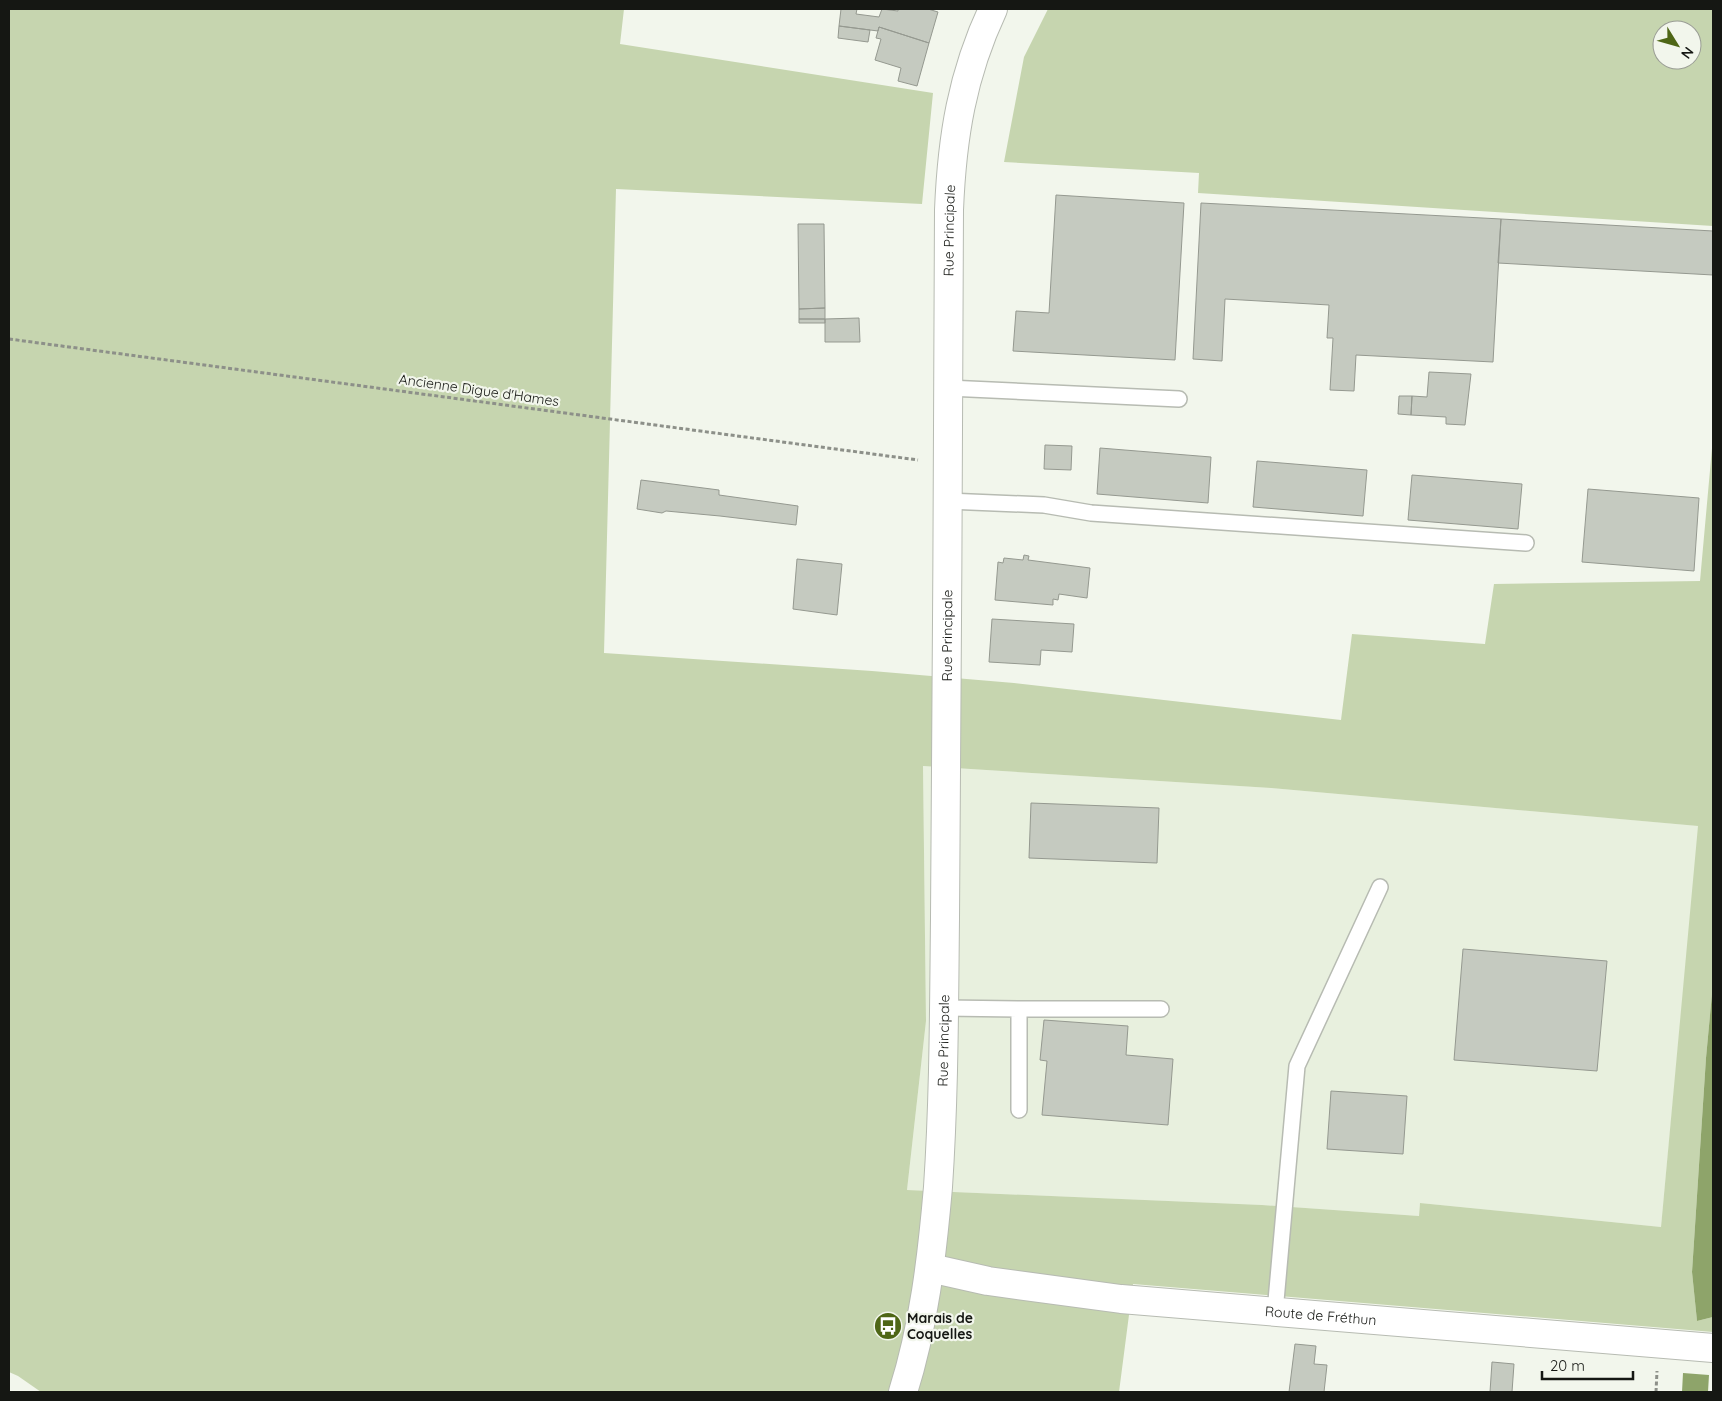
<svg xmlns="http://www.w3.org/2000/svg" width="1722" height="1401" font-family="Quicksand,sans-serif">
	<rect width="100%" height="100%" fill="#f2f6ec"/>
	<!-- built -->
	<path fill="#e8f0de" d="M923,766L1271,788L1699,826L1661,1227L1420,1203L1419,1216L1262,1205L907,1190L926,1021Z"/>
	<!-- green -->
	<path fill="#c6d5af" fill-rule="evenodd" d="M9,9H624L620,44L933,93L922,204L616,189L604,653L872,671L1014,683L1341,720L1352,634L1485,644L1494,584L1700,581L1713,437V402V983L1706,1058L1692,1272L1697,1321L1713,1317V1332L1133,1284L1119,1392H41L18,1376L9,1372ZM923,766L1271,788L1698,826L1661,1227L1420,1203L1419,1216L1262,1205L907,1190L926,1021Z
		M1048,9H1713V226L1198,193L1199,173L1004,162L1024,57ZM1662,30H1692V60H1662Z"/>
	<!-- water -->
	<path fill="#8ea46a" d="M1713,983V1317L1697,1321L1692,1272L1706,1058Z
		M1683,1373L1709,1375L1708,1392H1682Z"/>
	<!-- building -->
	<path fill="#c5cac0" stroke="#959990" d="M841,9H857L856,14L879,17L882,9L898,11V9H928L938,12L929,43L879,27L878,31L839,26Z
		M839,26L870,30L868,42L838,38Z
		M879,27L929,43L917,86L898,81L901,68L875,60L881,39L876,38Z
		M1056,195L1184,203L1175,360L1013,351L1016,311L1049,313Z
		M1201,203L1501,219L1493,362L1356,355L1354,391L1330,390L1333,338H1327L1329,305L1225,299L1222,361L1193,359Z
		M1501,219L1713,231V275L1498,263Z
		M798,224H824L825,308L799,309Z
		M825,308V319H799V309Z
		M859,318L860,342H825V319Z
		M799,319H825V323H799Z
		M1429,372L1471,374L1465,425L1446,424V417L1411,415L1412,396L1427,397Z
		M1399,396H1412L1411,415L1398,414Z
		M1045,445L1072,446L1071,470L1044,469Z
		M1100,448L1211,457L1208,503L1097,494Z
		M1257,461L1367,470L1363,516L1253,507Z
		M1412,475L1522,484L1518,529L1408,520Z
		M641,480L719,490V495L798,506L796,525L720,516L666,511L662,513L637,509Z
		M1588,489L1699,498L1694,571L1582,562Z
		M1024,555L1029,556L1028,560L1090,568L1087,598L1059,594L1058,600L1053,599V605L995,600L998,562L1003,563L1004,558L1023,560Z
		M797,559L842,564L837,615L793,609Z
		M992,619L1074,624L1072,652L1041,650L1040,665L989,662Z
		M1031,803L1159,808L1157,863L1029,858Z
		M1463,949L1607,961L1597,1071L1454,1060Z
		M1044,1020L1128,1026L1126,1055L1173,1059L1168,1125L1042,1115L1047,1061L1040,1060Z
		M1331,1091L1407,1096L1403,1154L1327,1149Z
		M1295,1344L1316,1346L1314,1364L1327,1365L1324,1392H1289Z
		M1492,1362L1514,1364L1512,1392H1490Z"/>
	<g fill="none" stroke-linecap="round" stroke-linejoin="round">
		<defs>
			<path id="lane" d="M948,388L1179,399
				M947,501L1044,505L1091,513L1526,543
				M945,1008L1019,1009
				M1019,1110V1009H1161
				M1275,1312L1297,1066L1380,887"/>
			<g id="secondary">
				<path id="s1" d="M930,1268L988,1281L1121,1299L1713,1348"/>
				<path id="s2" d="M903,1392C924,1326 932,1256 938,1187C944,1098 944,1008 945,919C948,683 947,446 949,210C952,137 962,75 993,9"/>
			</g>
		</defs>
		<!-- lane casing -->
		<use href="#lane" stroke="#b7bbb2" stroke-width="18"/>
		<!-- secondary casing -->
		<use href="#secondary" stroke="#b7bbb2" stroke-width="30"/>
		<!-- path -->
		<path stroke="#8d9089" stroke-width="3" stroke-dasharray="4 2.5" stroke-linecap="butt" d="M9,339L918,460
			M1656,1392L1657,1371"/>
		<!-- lane -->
		<use href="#lane" stroke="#fff" stroke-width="15"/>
		<!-- secondary -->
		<use href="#secondary" stroke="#fff" stroke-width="28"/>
	</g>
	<!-- icons -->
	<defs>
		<symbol id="bus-disc" viewBox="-11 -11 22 22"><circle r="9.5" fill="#4e6616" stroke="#f2f6ec"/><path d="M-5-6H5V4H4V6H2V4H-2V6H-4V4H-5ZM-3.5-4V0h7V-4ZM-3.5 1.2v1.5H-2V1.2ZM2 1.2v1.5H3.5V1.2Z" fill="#fff"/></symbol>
	</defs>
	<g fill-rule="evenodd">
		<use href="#bus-disc" x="872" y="1310" width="32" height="32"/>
	</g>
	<g text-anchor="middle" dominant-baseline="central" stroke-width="4.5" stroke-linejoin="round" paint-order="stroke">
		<!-- street labels -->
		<g font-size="14" fill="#151713" stroke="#f2f6ec">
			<text stroke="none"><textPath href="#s2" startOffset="1165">Rue Principale</textPath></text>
			<text transform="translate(479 390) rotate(8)">Ancienne Digue d'Hames</text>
			<text stroke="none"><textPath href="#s2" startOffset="760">Rue Principale</textPath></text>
			<text stroke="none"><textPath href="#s2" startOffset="355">Rue Principale</textPath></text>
			<text stroke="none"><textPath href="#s1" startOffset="394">Route de Fréthun</textPath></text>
		</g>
		<!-- poi labels -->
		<g font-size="14" font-weight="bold" fill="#151713" stroke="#f2f6ec" text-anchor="start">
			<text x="907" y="1318">Marais de<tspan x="907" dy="16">Coquelles</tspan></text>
		</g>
	</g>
	<!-- border -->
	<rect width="1722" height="1401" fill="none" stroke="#151713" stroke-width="20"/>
	<!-- north arrow -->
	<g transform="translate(1677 45) rotate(127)"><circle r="24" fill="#f2f6ec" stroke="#9a9d95"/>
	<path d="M0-4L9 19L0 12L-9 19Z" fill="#4e6616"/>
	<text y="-8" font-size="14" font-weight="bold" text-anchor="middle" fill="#151713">N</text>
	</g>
	<!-- scale -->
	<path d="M1542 1371v8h91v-8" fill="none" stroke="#151713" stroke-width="2.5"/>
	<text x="1550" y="1371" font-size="15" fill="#151713" stroke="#f2f6ec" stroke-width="4" paint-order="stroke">20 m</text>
</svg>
